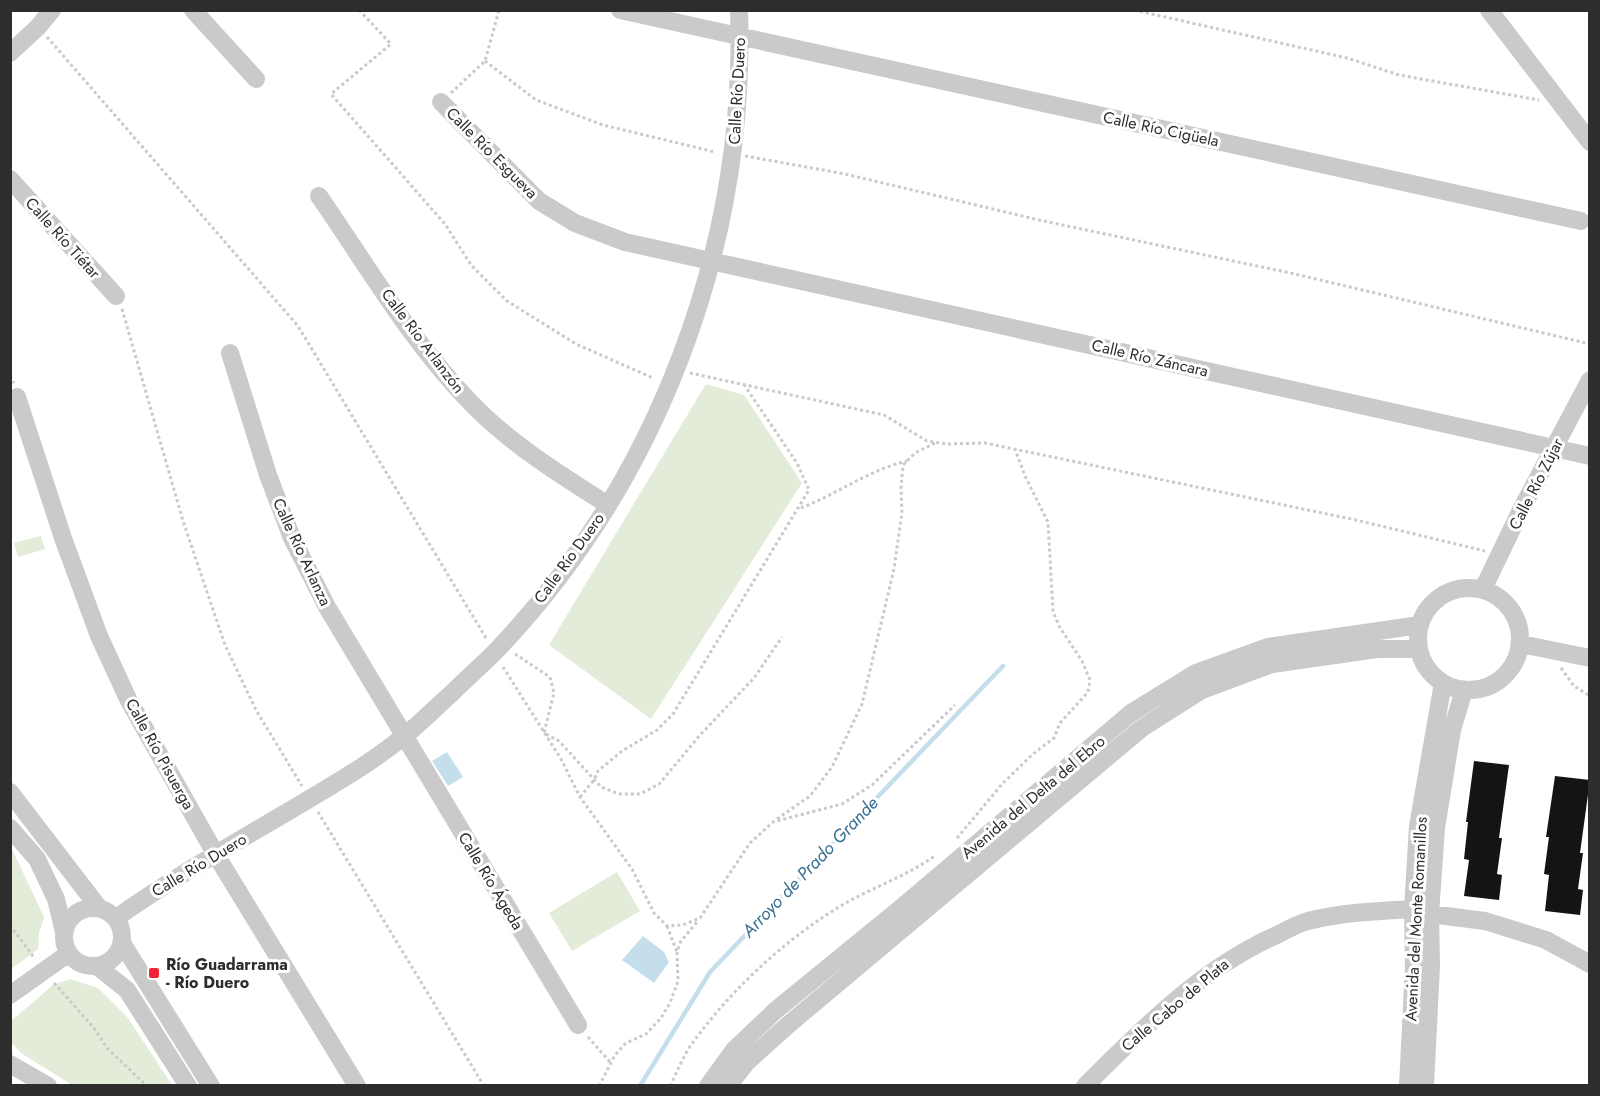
<svg xmlns="http://www.w3.org/2000/svg" width="1600" height="1096" font-family="Jost,sans-serif">
	<rect width="100%" height="100%" fill="#fff"/>
	<!-- green -->
	<path fill="#e3ebd9" d="M706,384L744,395L802,483L651,719L549,645Z
		M41,536L45,549L18,557L14,543Z
		M10,845L44,917L39,933L38,949L11,969Z
		M617,872L640,911L572,951L549,913Z
		M70,979L98,988L128,1018L172,1085H72L21,1053L11,1042V1021L53,985Z"/>
	<!-- water -->
	<path fill="#c4deec" d="M447,752L463,777L448,786L432,761Z
		M643,936L664,952L669,962L654,983L622,960Z"/>
	<g fill="none" stroke-linecap="round" stroke-linejoin="round">
		<!-- stream -->
		<path stroke="#c4deec" stroke-width="4.5" d="M640,1086L710,972L1003,666"/>
	</g>
	<!-- building -->
	<path fill="#141414" d="M1474,761L1509,765L1499,838H1502L1497,874L1502,875L1499,900L1464,896L1469,860L1464,859L1468,822H1466Z
		M1555,776L1590,780L1580,853H1583L1578,889L1583,890L1580,915L1545,911L1549,875L1544,874L1549,837H1546Z"/>
	<g fill="none" stroke-linecap="round" stroke-linejoin="round">
		<!-- path -->
		<path stroke="#cacaca" stroke-width="3" stroke-dasharray="3 3" stroke-linecap="butt" d="M359,10L391,44L331,94L445,224L471,265L507,301L576,344L653,378
			M1134,10L1347,58L1399,75L1539,100
			M47,37L298,326L486,638
			M485,61L536,100L603,125L715,152
			M451,93L485,61L499,10
			M745,156L845,174L1039,220L1295,274L1590,344
			M122,309L183,521L225,645L256,710L302,786
			M690,373L884,415L927,441L947,444L985,443L1356,520L1485,551
			M10,376L14,383
			M801,508C837,494 869,470 907,461
			M515,654L550,677L554,693L544,733L559,741L601,787L619,794H640L659,784L701,734L754,678L782,637
			M503,667L561,759L580,797L632,869L654,913L667,926L683,925L700,918L750,843L773,822L842,804L872,785L955,705
			M1561,668L1574,686L1590,696
			M580,797L594,780L598,771L622,751L657,730L673,714L809,490L797,463L745,386
			M318,812L484,1086
			M777,819L810,796L832,767L862,704L894,569L902,513L901,487L903,465L915,453L935,443
			M957,838L1003,783L1033,754L1054,738L1060,723L1088,692L1090,680L1082,661L1059,626L1053,611L1048,522L1025,476L1015,449
			M10,925L35,959
			M667,926L677,952
			M54,983L94,1028L107,1048L147,1086
			M588,1037L611,1063
			M599,1086L615,1055L626,1043L646,1034L661,1018L670,1003L678,981L677,952L681,941L698,921
			M670,1086C677,1072 683,1057 691,1045C729,992 783,941 839,907C870,888 906,877 936,855"/>
		<!-- street -->
		<path stroke="#cacaca" stroke-width="18" d="M193,10L256,79
			M620,10L1581,221
			M1489,10L1590,142
			M10,53L38,27L52,10
			M441,102L539,201L575,223L625,242L1590,456
			M10,179L116,296
			M319,196C368,267 412,343 473,405C512,445 561,475 608,505
			M230,353L268,475L292,538L327,607L578,1025
			M17,397L63,538L99,636L128,699L216,855L357,1086
			M1418 639a51 51 0 1 1 102 0a51 51 0 1 1-102 0Z
			M1483,589L1522,508L1590,380
			M1521,644L1590,658
			M10,792L99,908
			M10,828L37,859L56,899L64,932
			M64 937a29 29 0 1 1 58 0a29 29 0 1 1-58 0Z
			M1430,914L1485,921L1546,940L1590,964
			M116,918C177,875 242,839 306,801C339,781 374,761 404,736C421,723 436,707 452,693C466,679 481,666 495,652C658,482 747,246 739,10
			M122,943L211,1086
			M97,966L127,990L188,1086
			M10,995L69,953
			M10,1064L48,1086
			M708,1086L734,1050L776,1010L901,908L1131,713L1196,673L1268,647L1420,625
			M728,1086L747,1062L788,1025L1142,728L1202,690L1272,664L1377,649H1419
			M1085,1086C1143,1028 1203,967 1279,934C1288,929 1298,924 1308,921C1343,912 1378,911 1413,909
			M1408,1086L1414,965L1413,909L1418,826L1443,683
			M1425,1086L1431,966L1430,914L1436,828L1452,730L1464,690"/>
	</g>
	<!-- markers -->
	<rect fill="#ed2638" stroke="#fff" stroke-width="2" x="148" y="967" width="12" height="12" rx="3"/>
	<g text-anchor="middle" dominant-baseline="central" stroke-width="6" stroke-linejoin="round" paint-order="stroke">
		<!-- street labels -->
		<g font-size="16" fill="#2d2d2d" stroke="#fff">
			<text transform="translate(737 91) rotate(-87)">Calle Río Duero</text>
			<text transform="translate(1161 129) rotate(12)">Calle Río Cigüela</text>
			<text transform="translate(492 153) rotate(45)">Calle Río Esgueva</text>
			<text transform="translate(63 238) rotate(48)">Calle Río Tiétar</text>
			<text transform="translate(423 341) rotate(53)">Calle Río Arlanzón</text>
			<text transform="translate(1150 358) rotate(13)">Calle Río Záncara</text>
			<text transform="translate(1536 484) rotate(-63)">Calle Río Zújar</text>
			<text transform="translate(302 552) rotate(65)">Calle Río Arlanza</text>
			<text transform="translate(569 558) rotate(-54)">Calle Río Duero</text>
			<text transform="translate(160 754) rotate(61)">Calle Río Pisuerga</text>
			<text transform="translate(1033 797) rotate(-40)">Avenida del Delta del Ebro</text>
			<text transform="translate(199 865) rotate(-31)">Calle Río Duero</text>
			<text transform="translate(491 881) rotate(59)">Calle Río Ágeda</text>
			<text transform="translate(1416 919) rotate(-87)">Avenida del Monte Romanillos</text>
			<text transform="translate(1175 1005) rotate(-40)">Calle Cabo de Plata</text>
		</g>
		<!-- poi labels -->
		<g font-size="16" font-weight="bold" fill="#2d2d2d" stroke="#fff" text-anchor="start">
			<text x="166" y="964">Río Guadarrama<tspan x="166" dy="18">- Río Duero</tspan></text>
		</g>
		<!-- water labels -->
		<g font-size="18" font-style="italic" fill="#387192" stroke="#fff">
			<text transform="translate(810 867) rotate(-46)">Arroyo de Prado Grande</text>
		</g>
	</g>
	<!-- border -->
	<rect width="1600" height="1096" fill="none" stroke="#2d2d2d" stroke-width="24"/>
</svg>
